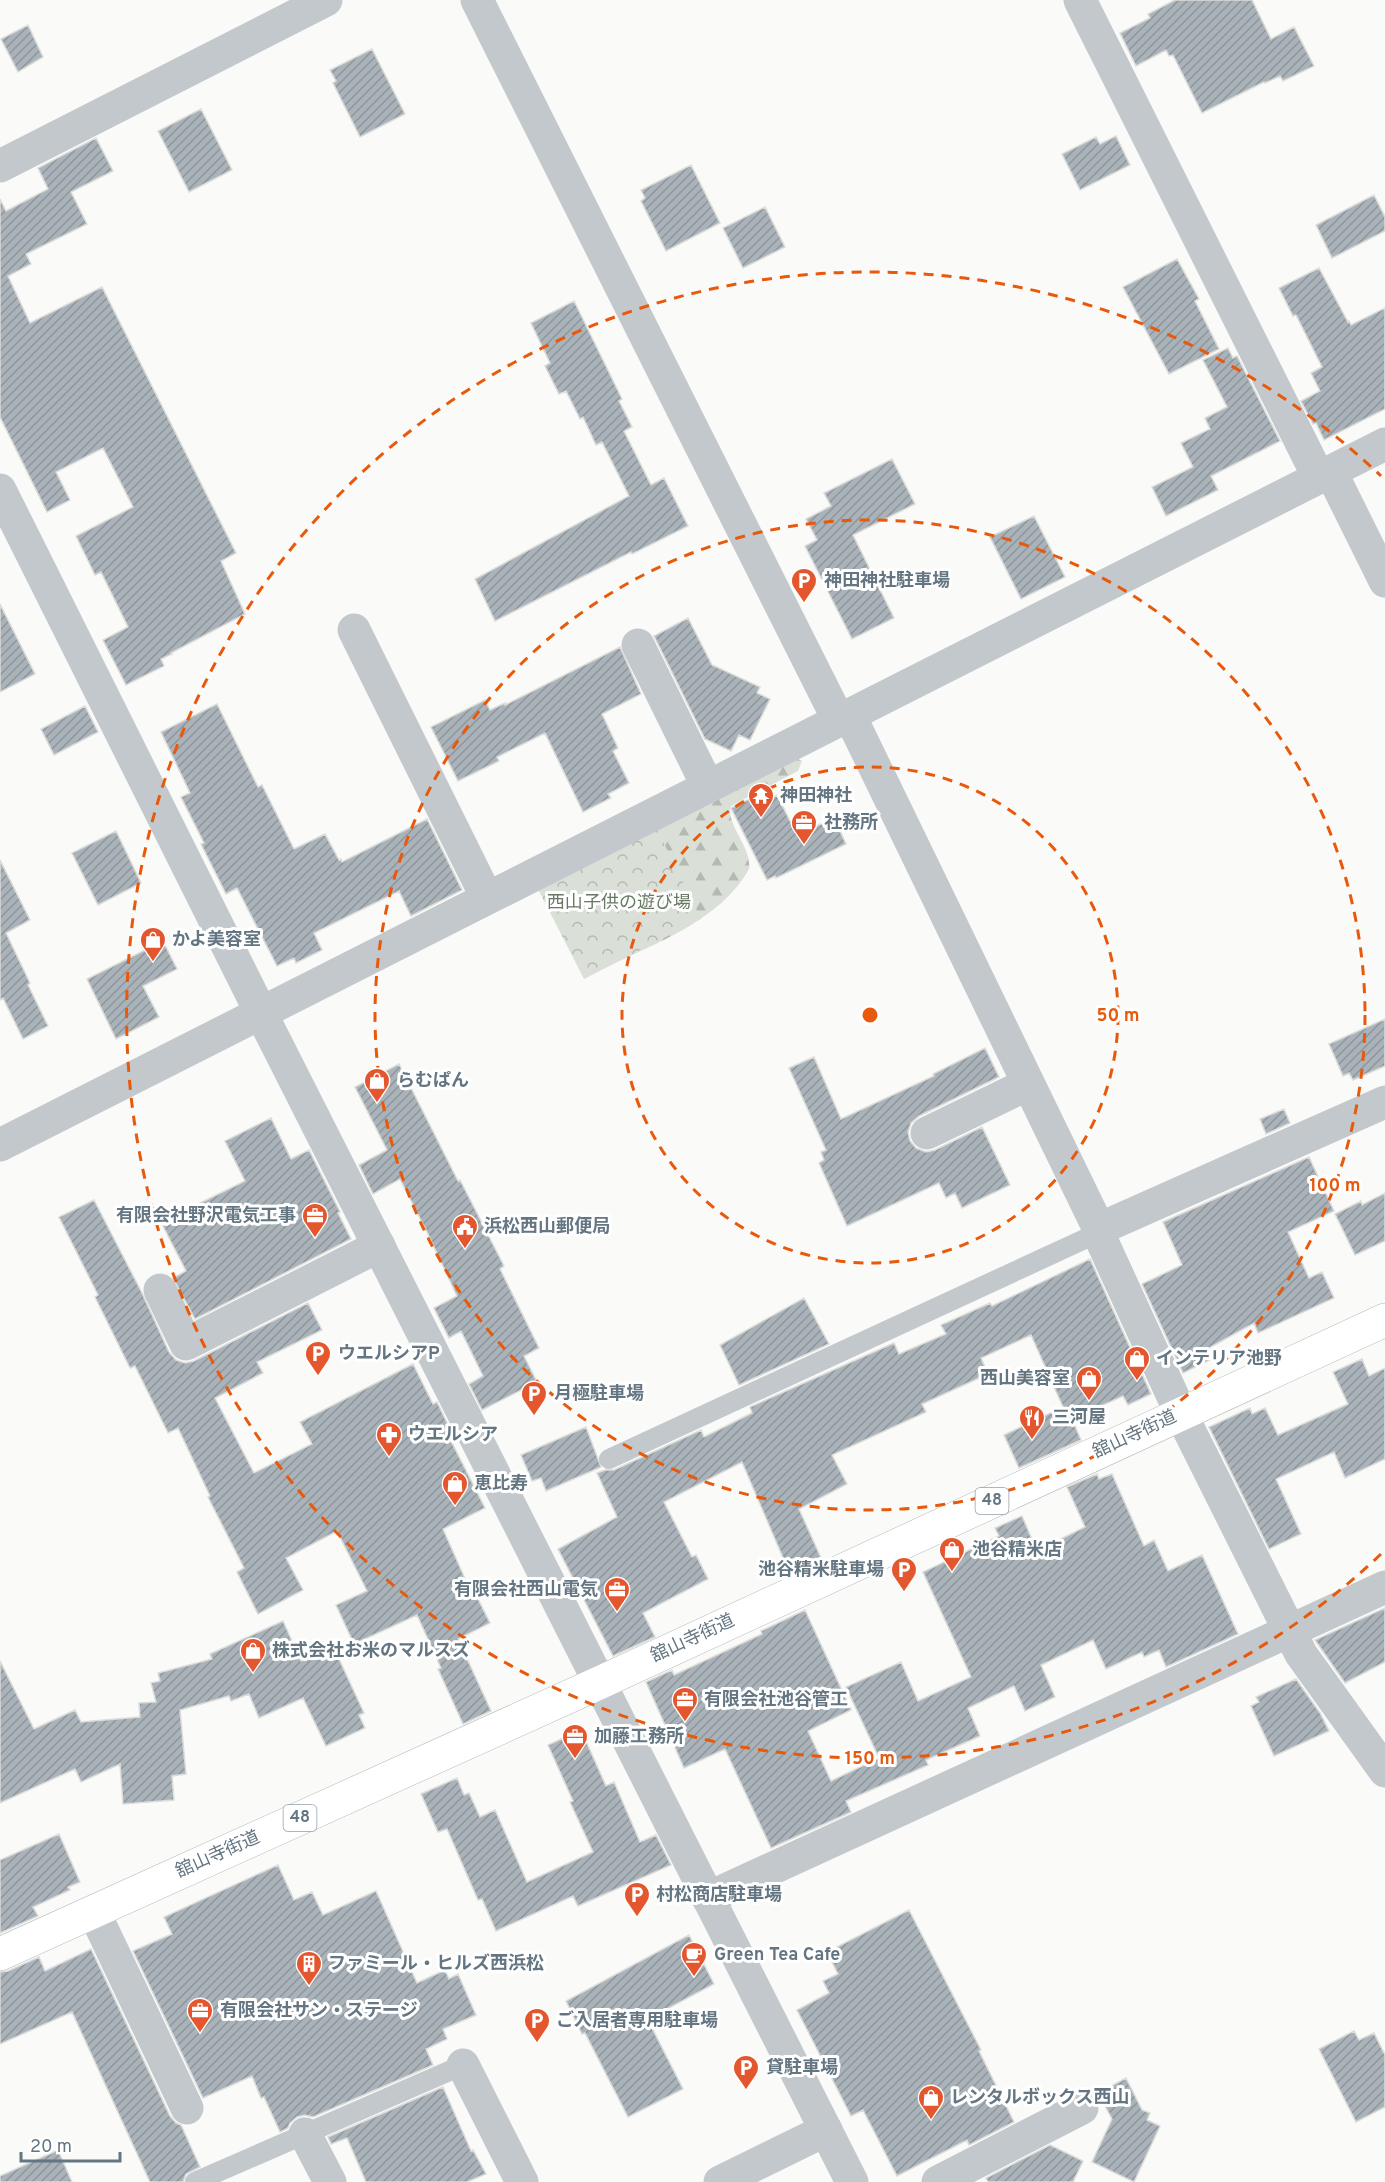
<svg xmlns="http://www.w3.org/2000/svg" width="1385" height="2182" font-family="Overpass,'Noto Sans JP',sans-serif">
	<defs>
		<pattern id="forest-firs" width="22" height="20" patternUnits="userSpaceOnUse" patternTransform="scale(1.5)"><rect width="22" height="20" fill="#dadfd7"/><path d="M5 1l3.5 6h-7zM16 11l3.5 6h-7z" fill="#b4b9b4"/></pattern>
		<pattern id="park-crowns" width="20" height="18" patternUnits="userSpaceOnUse" patternTransform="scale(1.5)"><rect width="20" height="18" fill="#dadfd7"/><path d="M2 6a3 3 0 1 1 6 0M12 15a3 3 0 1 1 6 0" fill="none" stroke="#b4b9b4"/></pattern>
		<pattern id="building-hatch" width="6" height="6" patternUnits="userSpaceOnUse" patternTransform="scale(1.5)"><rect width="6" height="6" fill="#aab3b9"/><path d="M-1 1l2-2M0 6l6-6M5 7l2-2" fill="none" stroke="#8e969c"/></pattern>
	</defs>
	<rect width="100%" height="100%" fill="#fafaf8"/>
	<!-- forest -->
	<path fill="url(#forest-firs)" d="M796,758L802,761L798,771L731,806C725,824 752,847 749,869C720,921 655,943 605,968L589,864Z"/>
	<!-- park -->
	<path fill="url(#park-crowns)" d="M656,827L701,919L584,979L537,887Z"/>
	<!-- building -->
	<path fill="url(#building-hatch)" stroke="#dcdcda" stroke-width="1.5" d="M1175,0H1252L1271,39L1294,27L1314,66L1283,81L1280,76L1265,83L1264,82L1202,113L1173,55L1169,56L1166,50L1136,66L1120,33L1150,18L1148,14Z
		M28,25L43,57L18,72L1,39Z
		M372,49L405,114L360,137L333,83L336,81L330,70Z
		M201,109L232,170L189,192L158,131Z
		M1116,136L1130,165L1080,190L1062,154L1096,137L1100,144Z
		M96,138L113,171L71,192L87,224L26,254L31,264L8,276L30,323L102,287L236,553L221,561L245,614L171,653L172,654L161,659L164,666L126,685L103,640L128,627L101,572L95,575L76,536L133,507L103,448L56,472L70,500L47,512L0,417V199L6,211L48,189L38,168Z
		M691,165L720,223L666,251L641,201L645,198L641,190Z
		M1374,195L1385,217V231L1332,258L1316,225Z
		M765,207L785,247L743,268L723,228Z
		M1177,259L1199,299L1195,301L1219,349L1169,374L1123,287Z
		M1319,268L1348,322L1349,321L1351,325L1385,308V409L1324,440L1316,423L1313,424L1301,401L1320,391L1311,373L1322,367L1296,315L1293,316L1279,288Z
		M574,301L622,399L619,401L632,427L624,431L651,485L664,478L688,526L632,554L631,552L495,621L475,579L629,496L602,442L596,445L583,417L580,419L566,391L559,394L545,366L550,363L531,323Z
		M1228,348L1233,358L1237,356L1280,441L1211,476L1218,490L1166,516L1152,487L1193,467L1181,443L1210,429L1205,418L1227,407L1203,360Z
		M892,459L915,504L853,535L894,618L852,639L805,546L817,540L806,519L831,506L824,493Z
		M1034,516L1065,577L1021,599L990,537Z
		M0,604L35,674L0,692Z
		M688,618L712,665L760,687L757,693L770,699L750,740L739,735L731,751L705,739L654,636Z
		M620,647L641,694L602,714L618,748L613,751L629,783L608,794L611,798L583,812L545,733L497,757L499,761L458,781L431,727L485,700L490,710L505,703V705Z
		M217,704L258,787L262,785L294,849L325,834L339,860L341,859L342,862L427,819L462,890L411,916L399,891L314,933L322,950L296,963L294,958L277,966L237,888L226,894L201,844L204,843L181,797L190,793L161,732Z
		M85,706L98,732L54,755L41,729Z
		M766,791L770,799L777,795L795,831L810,823L812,828L834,818L846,844L776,878L775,876L767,880L731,808Z
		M116,831L141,883L98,905L72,853Z
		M0,860L30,920L6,933L30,983L28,985L48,1026L23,1039L3,998L0,1000Z
		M163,941L177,969L143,986L159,1017L116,1039L87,979Z
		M1385,1019V1066L1353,1080L1349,1073L1343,1076L1329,1044Z
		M985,1048L999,1077L919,1116L911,1123L908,1132L910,1141L916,1148L926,1152L935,1150L982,1127L1010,1185L962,1208L955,1193L946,1198L939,1183L847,1226L819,1163L824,1160L821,1152L826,1150L789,1068L814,1057L841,1119L934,1076L933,1074Z
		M399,1064L458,1181L460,1180L504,1266L500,1269L539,1348L524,1356L537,1382L482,1410L469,1384L483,1376L461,1331L449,1338L434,1308L457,1296L427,1232L400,1179L373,1194L359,1165L387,1150L355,1087Z
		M1284,1109L1290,1123L1266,1134L1260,1119Z
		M271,1118L291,1159L309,1150L340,1212L338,1213L351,1239L195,1319L173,1278L186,1271L163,1226L189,1212L188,1209L245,1181L225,1141Z
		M1309,1157L1334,1211L1288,1232L1309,1278L1322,1272L1334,1298L1258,1333L1254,1323L1207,1349L1212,1359L1183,1373L1142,1284L1182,1265L1163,1222Z
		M1385,1193V1241L1355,1255L1335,1214L1361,1201L1362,1205Z
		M94,1200L142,1293L169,1352L176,1360L185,1363L194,1361L308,1303L322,1330L257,1362L263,1373L215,1398L254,1473L312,1444L300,1422L413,1364L433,1404L437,1402L449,1427L445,1429L485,1508L443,1529L471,1592L474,1591L490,1623L458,1639L491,1711L463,1724L438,1669L441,1668L417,1615L354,1644L336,1605L367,1591L337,1531L286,1558L303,1590L258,1614L237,1572L244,1568L208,1497L210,1496L178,1428L168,1433L135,1366L130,1368L95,1297L98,1295L59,1217Z
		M1090,1259L1151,1394L1128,1405L1123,1396L1072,1419L1081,1440L1019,1468L1004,1435L1063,1407L1031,1335L981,1358L988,1374L922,1404L926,1412L832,1455L847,1484L799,1509L822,1560L790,1574L742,1462L664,1502L692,1557L696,1555L708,1579L643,1613L655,1637L613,1656L558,1549L617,1517L597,1473L605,1470H614L701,1430L704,1437L752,1413L750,1407L894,1343L899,1354L946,1334L941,1325L990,1303L992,1306Z
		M804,1298L829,1344L739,1385L720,1345Z
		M1362,1359L1369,1376L1385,1368V1459L1345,1478L1334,1452L1276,1479L1301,1534L1269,1549L1209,1427L1250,1408L1252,1414L1265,1408L1278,1435L1348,1404L1333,1372Z
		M586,1427L601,1467L546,1491L541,1478L532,1481L521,1455Z
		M1097,1474L1099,1479L1112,1474L1144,1546L1154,1540L1168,1571L1202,1555L1238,1634L1166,1667L1159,1650L1144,1657L1142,1652L1106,1669L1093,1640L1041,1665L1055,1697L1025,1711L1014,1686L968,1708L980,1736L926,1760L928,1765L846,1801L851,1812L771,1848L725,1749L684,1768L646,1682L672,1670L674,1675L762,1634L761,1631L805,1610L851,1710L808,1731L831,1781L879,1758L846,1687L901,1662L918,1701L971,1677L923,1572L999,1536L995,1528L1022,1516L1037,1551L1085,1527L1067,1487Z
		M1385,1608V1662L1345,1683L1315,1640Z
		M283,1621L301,1661L333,1646L364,1713L359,1715L365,1728L326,1746L303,1698L259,1718L249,1694L231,1701L229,1696L180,1710L186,1774L172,1776L174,1800L123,1804L120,1764L81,1782L75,1769L0,1803V1661L34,1729L75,1710L81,1722L140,1717L139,1703L156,1702L151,1683L160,1681L158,1673L212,1659L210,1654Z
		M1296,1679L1320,1713L1329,1731L1274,1756L1251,1706L1259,1702L1256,1697Z
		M581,1730L606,1786L614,1782L640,1842L656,1835L671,1865L578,1906L573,1896L496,1931L482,1899L478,1900L447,1829L438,1832L421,1794L457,1778L464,1795L469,1793L480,1817L495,1810L527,1882L593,1852L570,1802L573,1801L548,1745Z
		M59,1834L80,1882L68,1887L70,1890L33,1907L38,1916L0,1933V1860Z
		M278,1865L294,1900L312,1892L323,1915L376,1891L417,1983L445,1970L449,1979L458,1974L476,2015L443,2029L447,2039L426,2049L433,2065L313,2117L305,2115L297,2117L290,2123L288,2128L280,2132L264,2097L261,2098L252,2076L203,2098L133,1951L172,1934L164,1917Z
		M909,1910L981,2050L979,2051L1014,2122L969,2145L967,2140L897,2176L863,2110L851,2116L797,2010L829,1993L823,1981L838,1974L827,1952Z
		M689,1935L714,1984L661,2012L664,2019L651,2026L683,2089L628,2117L585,2033L582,2034L566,2001Z
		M91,1949L170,2116L176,2123L181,2125L200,2167L186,2174L183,2182H150L72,2012L0,2044V1972L8,1971L39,1957L45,1971Z
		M1354,2031L1359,2040L1374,2033L1385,2055V2107L1356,2122L1319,2049Z
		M1126,2078L1142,2110L1150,2113L1147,2120L1160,2126L1134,2182L1092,2162L1112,2119L1098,2093Z
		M443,2087L471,2151L473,2150L486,2174L467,2182H366L347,2138L331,2144L328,2137Z
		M1050,2145L1083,2161L1073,2182H988L986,2178Z
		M58,2150L72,2182H0V2176Z"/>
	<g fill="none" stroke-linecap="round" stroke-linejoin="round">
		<defs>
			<path id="primary" d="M0,1954L599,1683L1385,1320"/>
		</defs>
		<!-- primary casing -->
		<use href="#primary" stroke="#b5babe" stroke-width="34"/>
		<!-- service -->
		<path stroke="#c3c8cc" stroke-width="20" d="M609,1459L1100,1232
			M195,2182L463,2065"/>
		<!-- minor -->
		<path stroke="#c3c8cc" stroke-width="33" d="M477,0L839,721
			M1080,0L1319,478
			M0,166L326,0
			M1331,472L1385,581
			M354,630L487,898
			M638,645L708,787
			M850,716L1099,1229L1101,1239L1181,1414L1301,1654L1385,1771
			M927,1133L1028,1084
			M0,1145L1385,444
			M1099,1229L1385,1102
			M160,1290L186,1344L379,1246
			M708,1898L1385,1587
			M94,1912L187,2108
			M463,2065L522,2182
			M305,2134L330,2182
			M720,2182L826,2130
			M938,2182L1082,2108"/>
		<!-- tertiary -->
		<path stroke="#c3c8cc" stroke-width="33" d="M0,490L272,1035L852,2182"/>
		<!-- primary -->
		<use href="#primary" stroke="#fff" stroke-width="33"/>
	</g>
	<!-- distance rings -->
	<g fill="none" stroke="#e8590c" stroke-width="3" stroke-dasharray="10 8">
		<circle cx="870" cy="1015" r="248"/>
		<circle cx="870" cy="1015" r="495"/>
		<path d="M1381 1554A743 743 0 1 1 1381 476"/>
	</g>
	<!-- icons -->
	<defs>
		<symbol id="parking-pin" viewBox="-11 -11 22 30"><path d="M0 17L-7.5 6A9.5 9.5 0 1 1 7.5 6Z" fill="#e4572e" stroke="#fff"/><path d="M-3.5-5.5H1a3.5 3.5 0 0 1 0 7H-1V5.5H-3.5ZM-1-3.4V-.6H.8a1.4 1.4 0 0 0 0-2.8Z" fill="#fff"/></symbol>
		<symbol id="temple-pin" viewBox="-11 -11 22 30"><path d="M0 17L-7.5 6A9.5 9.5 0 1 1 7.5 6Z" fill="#e4572e" stroke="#fff"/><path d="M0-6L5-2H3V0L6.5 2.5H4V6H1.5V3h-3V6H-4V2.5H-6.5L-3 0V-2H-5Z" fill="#fff"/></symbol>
		<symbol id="office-pin" viewBox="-11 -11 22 30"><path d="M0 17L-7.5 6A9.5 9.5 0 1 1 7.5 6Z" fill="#e4572e" stroke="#fff"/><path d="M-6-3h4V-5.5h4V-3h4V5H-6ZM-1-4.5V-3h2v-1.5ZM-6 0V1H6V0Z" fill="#fff"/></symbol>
		<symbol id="shop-pin" viewBox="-11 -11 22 30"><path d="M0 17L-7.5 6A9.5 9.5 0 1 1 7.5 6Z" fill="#e4572e" stroke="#fff"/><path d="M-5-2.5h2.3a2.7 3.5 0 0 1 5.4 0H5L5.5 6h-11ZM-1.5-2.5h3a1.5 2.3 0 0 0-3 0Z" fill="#fff"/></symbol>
		<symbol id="civic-pin" viewBox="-11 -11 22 30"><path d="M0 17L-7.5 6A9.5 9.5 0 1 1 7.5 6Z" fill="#e4572e" stroke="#fff"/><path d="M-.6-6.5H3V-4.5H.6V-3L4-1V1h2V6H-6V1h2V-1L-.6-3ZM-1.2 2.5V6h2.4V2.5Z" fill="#fff"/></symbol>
		<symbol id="restaurant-pin" viewBox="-11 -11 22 30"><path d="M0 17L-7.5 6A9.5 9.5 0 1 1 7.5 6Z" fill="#e4572e" stroke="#fff"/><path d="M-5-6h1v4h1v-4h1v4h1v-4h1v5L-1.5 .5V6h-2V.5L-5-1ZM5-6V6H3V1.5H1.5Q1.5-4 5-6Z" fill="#fff"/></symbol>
		<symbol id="pharmacy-pin" viewBox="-11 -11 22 30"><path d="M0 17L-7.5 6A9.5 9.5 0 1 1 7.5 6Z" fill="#e4572e" stroke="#fff"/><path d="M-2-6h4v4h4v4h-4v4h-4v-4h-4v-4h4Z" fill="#fff"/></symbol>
		<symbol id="cafe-pin" viewBox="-11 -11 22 30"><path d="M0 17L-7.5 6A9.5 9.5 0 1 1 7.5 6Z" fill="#e4572e" stroke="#fff"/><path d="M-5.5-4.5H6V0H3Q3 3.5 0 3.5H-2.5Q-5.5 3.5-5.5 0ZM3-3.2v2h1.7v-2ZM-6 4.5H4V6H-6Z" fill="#fff"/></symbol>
		<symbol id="building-pin" viewBox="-11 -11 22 30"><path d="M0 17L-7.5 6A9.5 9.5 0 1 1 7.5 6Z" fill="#e4572e" stroke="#fff"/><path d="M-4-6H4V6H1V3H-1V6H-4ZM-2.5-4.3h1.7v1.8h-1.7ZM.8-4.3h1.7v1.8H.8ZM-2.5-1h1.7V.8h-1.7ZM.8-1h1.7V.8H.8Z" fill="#fff"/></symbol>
	</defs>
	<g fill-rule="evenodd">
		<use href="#parking-pin" x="789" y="566" width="30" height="40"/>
		<use href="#temple-pin" x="746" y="781" width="30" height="40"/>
		<use href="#office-pin" x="789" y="808" width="30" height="40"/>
		<use href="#shop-pin" x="138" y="925" width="30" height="40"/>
		<use href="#shop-pin" x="362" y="1066" width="30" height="40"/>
		<use href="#office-pin" x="300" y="1201" width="30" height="40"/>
		<use href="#civic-pin" x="450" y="1212" width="30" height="40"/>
		<use href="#parking-pin" x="303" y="1339" width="30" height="40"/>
		<use href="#shop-pin" x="1122" y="1344" width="30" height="40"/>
		<use href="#shop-pin" x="1074" y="1364" width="30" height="40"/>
		<use href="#parking-pin" x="519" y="1379" width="30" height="40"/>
		<use href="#restaurant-pin" x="1017" y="1403" width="30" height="40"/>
		<use href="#pharmacy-pin" x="374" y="1420" width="30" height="40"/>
		<use href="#shop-pin" x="440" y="1469" width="30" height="40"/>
		<use href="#shop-pin" x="937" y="1535" width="30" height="40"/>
		<use href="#parking-pin" x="889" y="1555" width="30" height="40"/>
		<use href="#office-pin" x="602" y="1575" width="30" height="40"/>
		<use href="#shop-pin" x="238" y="1636" width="30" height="40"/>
		<use href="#office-pin" x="670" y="1685" width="30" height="40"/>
		<use href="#office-pin" x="560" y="1722" width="30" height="40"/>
		<use href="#parking-pin" x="622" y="1880" width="30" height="40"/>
		<use href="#cafe-pin" x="679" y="1940" width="30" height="40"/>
		<use href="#building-pin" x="294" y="1949" width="30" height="40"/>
		<use href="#office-pin" x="185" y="1996" width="30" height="40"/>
		<use href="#parking-pin" x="522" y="2006" width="30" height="40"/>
		<use href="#parking-pin" x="731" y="2053" width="30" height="40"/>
		<use href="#shop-pin" x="916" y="2083" width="30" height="40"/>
	</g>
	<g text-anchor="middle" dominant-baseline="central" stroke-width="6" stroke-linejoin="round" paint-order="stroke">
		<!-- shield labels -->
		<g fill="#fff" stroke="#939fa8" stroke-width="1.5">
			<rect x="975.5" y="1488" width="33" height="26" rx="4.5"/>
			<rect x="283.5" y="1805" width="33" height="26" rx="4.5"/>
		</g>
		<g font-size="16" font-weight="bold" fill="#657683">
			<text x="992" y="1501">48</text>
			<text x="300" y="1818">48</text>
		</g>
		<!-- poi labels -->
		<g font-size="18" font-weight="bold" fill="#657683" stroke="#fff" text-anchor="start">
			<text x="824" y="581">神田神社駐車場</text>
			<text x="780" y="796">神田神社</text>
			<text x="824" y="823">社務所</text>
			<text x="172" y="940">かよ美容室</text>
			<text x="397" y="1081">らむぱん</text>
			<text x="296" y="1216" text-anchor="end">有限会社野沢電気工事</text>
			<text x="484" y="1227">浜松西山郵便局</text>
			<text x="338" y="1354">ウエルシアP</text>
			<text x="1156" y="1359">インテリア池野</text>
			<text x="1070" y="1379" text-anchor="end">西山美容室</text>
			<text x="554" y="1394">月極駐車場</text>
			<text x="1052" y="1418">三河屋</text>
			<text x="408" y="1435">ウエルシア</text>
			<text x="474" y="1484">恵比寿</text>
			<text x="972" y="1550">池谷精米店</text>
			<text x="884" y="1570" text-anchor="end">池谷精米駐車場</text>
			<text x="598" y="1590" text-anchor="end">有限会社西山電気</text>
			<text x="272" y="1651">株式会社お米のマルスズ</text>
			<text x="704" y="1700">有限会社池谷管工</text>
			<text x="594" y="1737">加藤工務所</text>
			<text x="656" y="1895">村松商店駐車場</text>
			<text x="714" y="1955">Green Tea Cafe</text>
			<text x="328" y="1964">ファミール・ヒルズ西浜松</text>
			<text x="220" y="2011">有限会社サン・ステージ</text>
			<text x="556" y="2021">ご入居者専用駐車場</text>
			<text x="766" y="2068">貸駐車場</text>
			<text x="950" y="2098">レンタルボックス西山</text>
		</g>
		<!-- park labels -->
		<g font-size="18" fill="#687a64" stroke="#fff">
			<text x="619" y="903">西山子供の遊び場</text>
		</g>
		<!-- street labels -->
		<g font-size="18" fill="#657683" stroke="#fff">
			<text transform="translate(1135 1435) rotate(-25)">舘山寺街道</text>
			<text transform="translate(693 1639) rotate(-25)">舘山寺街道</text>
			<text transform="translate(218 1855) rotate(-24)">舘山寺街道</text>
		</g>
	</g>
	<circle cx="870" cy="1015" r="9" fill="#e8590c" stroke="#fff" stroke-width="3"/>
	<g font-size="18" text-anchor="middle" font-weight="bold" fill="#e8590c" stroke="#fff" stroke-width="6" stroke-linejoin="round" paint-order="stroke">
		<text x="1118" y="1021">50 m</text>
		<text x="1335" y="1191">100 m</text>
		<text x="870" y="1764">150 m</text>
	</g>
	<!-- scale -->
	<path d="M21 2152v9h99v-9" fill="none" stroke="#657683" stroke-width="3"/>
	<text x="30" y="2152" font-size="18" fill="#657683" stroke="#ffffff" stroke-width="4.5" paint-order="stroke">20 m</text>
</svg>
